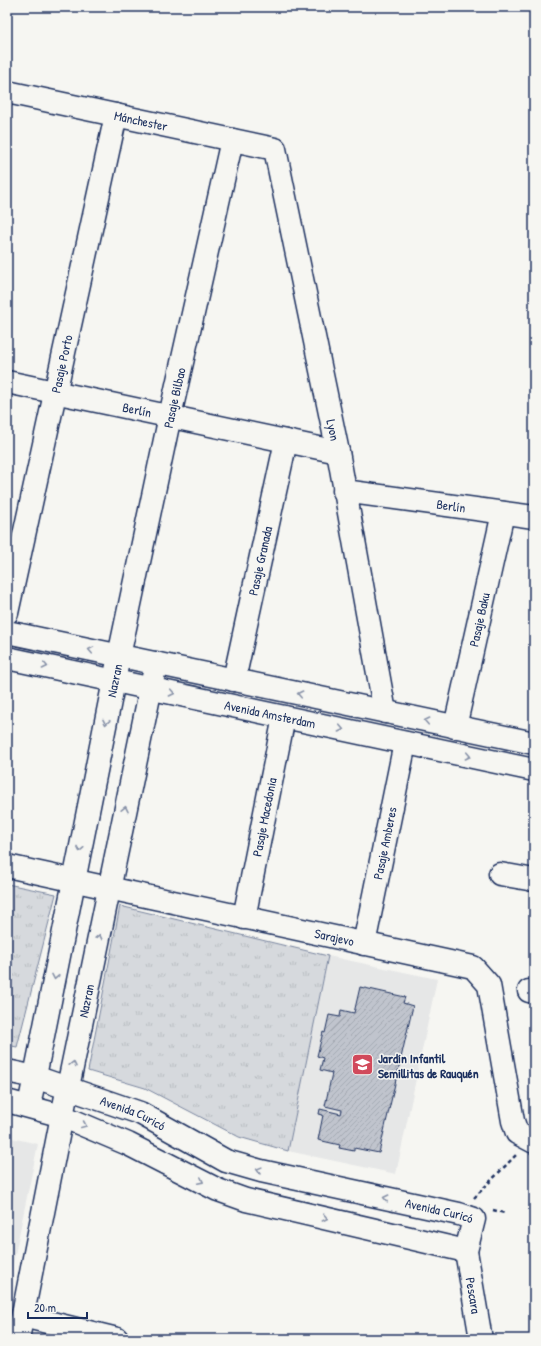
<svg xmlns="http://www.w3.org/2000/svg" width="541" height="1346" font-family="'Patrick Hand',sans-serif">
	<defs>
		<pattern id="grass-tufts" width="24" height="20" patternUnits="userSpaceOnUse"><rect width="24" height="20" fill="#d6d9dd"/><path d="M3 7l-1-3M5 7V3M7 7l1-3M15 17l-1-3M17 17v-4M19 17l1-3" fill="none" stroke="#b7bbc0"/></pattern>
		<pattern id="building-hatch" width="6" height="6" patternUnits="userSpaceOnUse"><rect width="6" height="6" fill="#c0c4cd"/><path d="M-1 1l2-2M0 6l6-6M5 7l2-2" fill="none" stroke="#a4a9b2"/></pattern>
	</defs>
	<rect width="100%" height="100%" fill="#f6f6f2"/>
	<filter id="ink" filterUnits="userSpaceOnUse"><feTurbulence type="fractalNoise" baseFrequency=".025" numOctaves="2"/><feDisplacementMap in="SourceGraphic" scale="8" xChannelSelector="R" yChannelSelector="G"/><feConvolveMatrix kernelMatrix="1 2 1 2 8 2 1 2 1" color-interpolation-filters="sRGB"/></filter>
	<g filter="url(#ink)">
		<!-- built -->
		<path fill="#e6e7e7" d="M328,956L437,979L396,1174L288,1151Z
			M7,1137L38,1144L7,1293Z"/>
		<!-- grass -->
		<path fill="url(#grass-tufts)" stroke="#78849e" d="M7,884L56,894L17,1047L7,1045Z
			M120,906L328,956L288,1151L239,1137L145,1088L88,1071Z"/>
		<!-- building -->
		<path fill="url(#building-hatch)" stroke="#1b2f5e" d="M360,987L405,997L403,1003L413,1006L379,1153L354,1148V1151L339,1148L340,1145L318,1140L323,1115L319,1114L320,1109L341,1114L342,1110L325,1106L332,1073L320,1070L323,1058L317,1056L323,1032L325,1033L329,1015L340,1017L341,1010L354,1013Z"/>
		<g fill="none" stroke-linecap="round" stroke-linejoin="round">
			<defs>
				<g id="street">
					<path id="s1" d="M7,92L275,149L338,452L385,712"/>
					<path id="s2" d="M7,382L338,452"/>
					<path id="s3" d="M344,491L534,517"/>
					<path id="s4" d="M7,613L116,115"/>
					<path id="s5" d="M234,680L286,441"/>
					<path id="s6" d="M455,727L503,513"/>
					<path id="s7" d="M7,866L473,967L489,985L513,1121L517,1133L534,1142"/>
					<path d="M500,874L534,880"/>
					<path id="s8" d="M244,918L284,717"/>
					<path id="s9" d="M364,944L405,743"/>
					<path d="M529,991L534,992"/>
					<path id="s10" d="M7,1071L35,1077L140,1113L226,1161L261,1171L459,1214L474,1219L466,1251L481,1339"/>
					<path d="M7,1101L62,1116L128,1144L218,1190L246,1200L466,1251"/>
					<path id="s11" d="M29,1106L119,656L170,416L232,140"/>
					<path d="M23,1316L117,1339"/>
					<path id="s12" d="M18,1339L62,1116L156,663"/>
				</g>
				<g id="secondary">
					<path d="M7,632L534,743"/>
					<path id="s13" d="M7,658L534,770"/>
				</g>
			</defs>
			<!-- street casing -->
			<use href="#street" stroke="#1b2f5e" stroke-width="25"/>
			<!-- secondary casing -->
			<use href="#secondary" stroke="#1b2f5e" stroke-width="25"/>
			<!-- path -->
			<path stroke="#1b2f5e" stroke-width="2.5" stroke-dasharray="4 3" stroke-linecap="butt" d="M474,1198L516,1155
				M493,1210L504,1213"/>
			<!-- street -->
			<use href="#street" stroke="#f6f6f2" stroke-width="22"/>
			<!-- secondary -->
			<use href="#secondary" stroke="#f6f6f2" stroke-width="22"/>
		</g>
		<!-- one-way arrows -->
		<defs><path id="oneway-chevron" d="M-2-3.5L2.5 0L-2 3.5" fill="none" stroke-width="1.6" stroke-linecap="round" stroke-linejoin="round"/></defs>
		<g stroke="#8892a8">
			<use href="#oneway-chevron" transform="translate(91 650) rotate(-168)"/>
			<use href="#oneway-chevron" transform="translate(45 666) rotate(12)"/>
			<use href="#oneway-chevron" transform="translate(172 693) rotate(12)"/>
			<use href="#oneway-chevron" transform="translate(300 694) rotate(-168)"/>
			<use href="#oneway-chevron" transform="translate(427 721) rotate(-168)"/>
			<use href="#oneway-chevron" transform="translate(106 722) rotate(101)"/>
			<use href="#oneway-chevron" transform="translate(341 729) rotate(12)"/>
			<use href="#oneway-chevron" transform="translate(468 756) rotate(12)"/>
			<use href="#oneway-chevron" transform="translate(125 809) rotate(-78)"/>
			<use href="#oneway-chevron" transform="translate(80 849) rotate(101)"/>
			<use href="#oneway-chevron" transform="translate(99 937) rotate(-78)"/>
			<use href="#oneway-chevron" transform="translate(55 977) rotate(101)"/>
			<use href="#oneway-chevron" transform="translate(73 1064) rotate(-78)"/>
			<use href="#oneway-chevron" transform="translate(84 1125) rotate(23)"/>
			<use href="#oneway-chevron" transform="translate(259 1170) rotate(-165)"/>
			<use href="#oneway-chevron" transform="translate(201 1181) rotate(27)"/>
			<use href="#oneway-chevron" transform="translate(386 1198) rotate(-168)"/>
			<use href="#oneway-chevron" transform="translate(325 1218) rotate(13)"/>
		</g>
	</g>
	<!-- icons -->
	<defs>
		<symbol id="school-square" viewBox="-11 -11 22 22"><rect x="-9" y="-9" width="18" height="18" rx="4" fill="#d1495b" stroke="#f6f6f2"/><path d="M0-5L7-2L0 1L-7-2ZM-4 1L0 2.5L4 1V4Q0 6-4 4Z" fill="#fff"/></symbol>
	</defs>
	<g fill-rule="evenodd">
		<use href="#school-square" x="350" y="1052" width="25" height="25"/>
	</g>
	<g text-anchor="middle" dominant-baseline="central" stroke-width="3" stroke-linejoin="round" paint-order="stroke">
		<!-- street labels -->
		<g font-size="13" fill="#1b2f5e" stroke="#f6f6f2">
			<text stroke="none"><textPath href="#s1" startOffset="137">Mánchester</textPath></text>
			<text stroke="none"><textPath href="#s4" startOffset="255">Pasaje Porto</textPath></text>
			<text stroke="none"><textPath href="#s11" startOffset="723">Pasaje Bilbao</textPath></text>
			<text stroke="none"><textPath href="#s2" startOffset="133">Berlín</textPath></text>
			<text stroke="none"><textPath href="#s1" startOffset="561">Lyon</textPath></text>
			<text stroke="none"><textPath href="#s3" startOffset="108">Berlín</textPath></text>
			<text stroke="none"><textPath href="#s5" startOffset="122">Pasaje Granada</textPath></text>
			<text stroke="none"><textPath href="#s6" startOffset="110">Pasaje Baku</textPath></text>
			<text stroke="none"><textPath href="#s11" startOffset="434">Nazran</textPath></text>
			<text stroke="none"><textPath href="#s13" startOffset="269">Avenida Amsterdam</textPath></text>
			<text stroke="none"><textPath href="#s8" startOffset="103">Pasaje Macedonia</textPath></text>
			<text stroke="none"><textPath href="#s9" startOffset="103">Pasaje Amberes</textPath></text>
			<text stroke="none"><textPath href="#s7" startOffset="335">Sarajevo</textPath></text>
			<text stroke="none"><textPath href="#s12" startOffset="345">Nazran</textPath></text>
			<text stroke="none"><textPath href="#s10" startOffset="133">Avenida Curicó</textPath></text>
			<text stroke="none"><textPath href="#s10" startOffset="457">Avenida Curicó</textPath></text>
			<text stroke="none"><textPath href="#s10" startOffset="571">Pescara</textPath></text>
		</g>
		<!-- poi labels -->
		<g font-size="13" font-weight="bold" fill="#1b2f5e" stroke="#f6f6f2" text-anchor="start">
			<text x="378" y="1058">Jardín Infantil<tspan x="378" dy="15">Semillitas de Rauquén</tspan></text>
		</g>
	</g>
	<!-- margin -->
	<rect width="541" height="1346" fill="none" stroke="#f6f6f2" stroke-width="24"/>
	<rect x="12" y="12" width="517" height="1322" fill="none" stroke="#1b2f5e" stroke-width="1.5" filter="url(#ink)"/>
	<!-- scale -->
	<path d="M28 1312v6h59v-6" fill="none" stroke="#1b2f5e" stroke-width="2"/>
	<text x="34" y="1312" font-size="12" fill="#1b2f5e" stroke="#f6f6f2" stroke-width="3" paint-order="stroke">20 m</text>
</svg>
